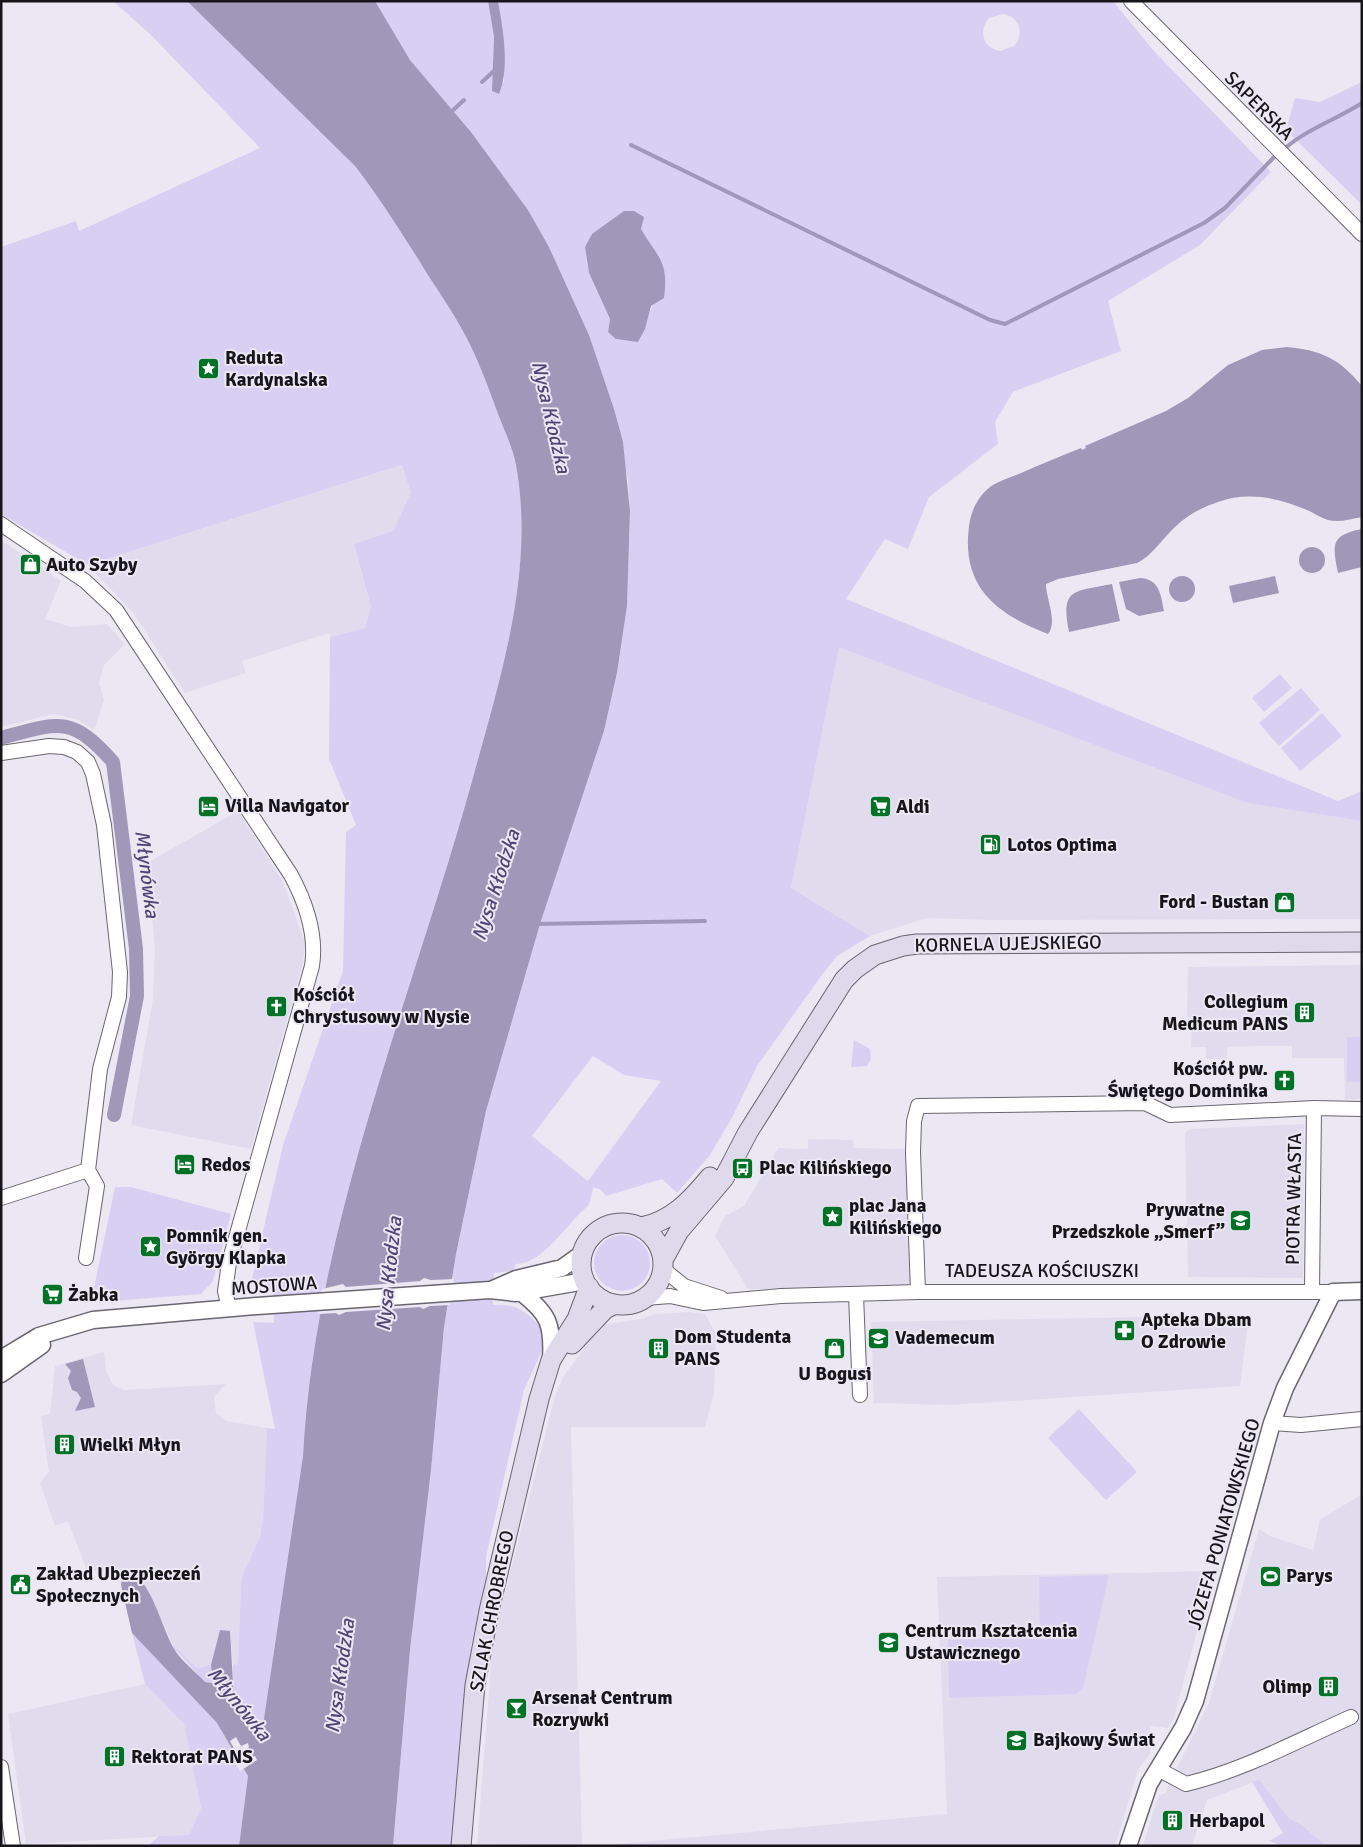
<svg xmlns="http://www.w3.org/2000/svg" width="1363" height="1847" font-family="Signika,sans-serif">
	<rect width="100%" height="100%" fill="#ebe8f4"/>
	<!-- built -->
	<path fill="#e0dcee" d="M403,465L411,493L393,532L354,545L371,607L365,628L330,637L329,633L242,661L246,673L185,693L134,614L88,565Z
		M1,540L61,581L45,619L71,627L107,624L125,644L104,665L99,683L104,700L94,730L78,720L54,714L1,727Z
		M839,646L1247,803L1362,821V919L993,920L927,918L870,936L791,888Z
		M238,811L282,880L305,942L303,963L251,1149L131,1125L153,999L155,949L147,863Z
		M1362,965V1099H1345L1344,1058H1292V1046H1262L1227,1047V1059H1206V1047H1191L1192,1025H1189L1187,1014L1188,967Z
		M1304,1124L1303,1278L1188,1277L1185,1132L1191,1129Z
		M808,1139L853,1140L854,1148L920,1149L922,1276L905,1286L748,1289L715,1236L725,1216L744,1206L778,1148L808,1149Z
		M689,1312L705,1314L716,1334L714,1393L705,1427H571L582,1846L477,1844L493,1640L555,1396L563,1377L601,1325L641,1319L656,1314Z
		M1146,1317L1248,1323L1240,1386L950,1405L874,1403L871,1322Z
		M104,1352L106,1371L113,1385L124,1390L226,1384L214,1397L216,1413L226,1421L267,1428L263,1517L260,1537L243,1574L241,1584L238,1665H233L230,1632L220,1630L211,1665L197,1668L175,1647L174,1648L149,1592L124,1572L121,1585L111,1566L88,1573L68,1521L55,1526L40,1483L49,1472L41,1416L50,1414L55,1366Z
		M1362,1494V1846H1326L1302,1825L1289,1818L1259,1780L1207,1800L1192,1846H1143L1158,1796L1165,1793L1209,1703L1259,1529L1270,1536L1313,1550L1320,1520Z
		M1213,1571L1174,1718L1168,1728L1150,1726V1754L1138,1770L1115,1846H596L947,1814L937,1577Z
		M145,1684L184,1724L201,1808L189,1835L26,1844L8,1714Z"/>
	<!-- green -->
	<path fill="#d8d0f3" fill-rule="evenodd" d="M113,1H187L355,166C379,197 399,229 420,262C433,284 448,304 460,326C476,353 487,384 498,414C504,430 513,448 516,465C535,570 501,675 474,774C413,996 315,1226 303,1456L263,1725L258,1738C239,1707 232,1703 233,1665L238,1664L241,1584L243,1574L260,1537L263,1517L267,1428L275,1429L253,1322L274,1323L273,1289L259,1290L251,1283L283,1145L343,971L346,832L356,825L329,759L330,637L365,628L371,607L354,544L393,531L411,493L402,465L88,565L1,514V247L76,221L79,231L260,148L151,35Z
		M375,1H488L494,37L492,91L504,82L502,26L498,1H1113L1153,50L1271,172L1200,245L1108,301L1121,351L1013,392L995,422L998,444L929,497L908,549L885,539L846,599L1338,801L1362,791V821L1247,803L839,647L791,888L870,936L837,956L821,976L757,1066L733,1116L710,1155L677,1193L662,1179L606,1196L600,1189L593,1188L589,1205C567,1222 544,1264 516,1264L513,1271L494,1273L493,1305C517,1304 524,1310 540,1326H544L545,1344L524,1390L486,1557V1580L471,1646L453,1846H393L410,1650L431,1470L444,1327L456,1254L486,1111L540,924L604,731L617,674L627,606L630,511L628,478L589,335L549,247L528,210L471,132L410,60ZM1003,14C1020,17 1025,34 1014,46L1000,51C983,48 978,31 989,18ZM641,229L645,236L657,301C647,310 646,329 638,342L608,332L610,319L589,273L585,247ZM593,1056L624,1075L661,1081L588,1181L532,1136Z
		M1362,82V205L1286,130L1295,98L1320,102Z
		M1280,674L1292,688L1264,712L1252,698Z
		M1301,688L1320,710L1279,746L1259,723Z
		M1322,713L1342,736L1300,771L1281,748Z
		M1347,1037H1362V1082H1347Z
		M854,1040L870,1049L871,1059L867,1066L851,1067Z
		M115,1187H131L231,1214L213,1281L201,1294L113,1301L92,1297Z
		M594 1263a28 28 0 1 1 56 0a28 28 0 1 1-56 0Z
		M1079,1409L1137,1472L1106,1500L1048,1438Z
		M1109,1575L1083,1689L1076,1694L949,1698L948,1640L1040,1637L1039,1577Z
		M132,1633L217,1723L248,1776L239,1846H148L159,1836L189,1835L201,1808L184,1724L145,1684Z
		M175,1647L197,1668L211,1665L213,1683L205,1682L174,1648Z
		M1259,1780L1289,1818L1302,1825L1326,1846H1283L1269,1841L1283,1833L1252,1782Z"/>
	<!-- water -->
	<path fill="#a098b9" d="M187,1H375L410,60L471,132L528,210L549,247L589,335L614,409L623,442L630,511L627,606L617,673L604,731L540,924L486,1111L456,1254L444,1327L431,1470L410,1650L393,1846H239L248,1776L217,1723L132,1633L121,1585L124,1572L130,1569C154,1589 159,1620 173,1647C180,1660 195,1671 205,1682L213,1683L211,1665L220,1630L230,1631L234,1700L258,1738L263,1725L303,1456C315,1226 413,996 474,774C501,675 535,570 516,465C513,448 504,430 498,414C487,384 476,353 460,326C448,304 433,284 420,262C399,229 379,197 355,166Z
		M488,1H498C503,29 510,67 499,94L492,91L494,37Z
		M624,211H634L644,217L641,229C658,258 669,261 664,298L651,306L645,329L638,342L616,339L608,332L610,319L589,273L585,247L592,234Z
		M1287,347C1321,350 1340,359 1362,386V517C1351,519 1339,523 1328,520C1321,518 1314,513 1307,510C1279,498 1248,491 1218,502C1203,507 1187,515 1175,527C1162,539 1153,555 1137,563L1058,579L1046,584C1046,599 1058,622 1048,634C996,614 961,587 969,526C971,510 979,494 993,485C1001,480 1012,477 1021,473C1041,464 1061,456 1081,448L1082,450L1086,448L1085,446L1166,411L1188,398L1228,365L1262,350Z
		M1362,529V567L1338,573C1332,544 1331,535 1362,529Z
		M1299 560a13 13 0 1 1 26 0a13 13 0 1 1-26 0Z
		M1275,576L1279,593L1233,603L1229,586Z
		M1169 589a13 13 0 1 1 26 0a13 13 0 1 1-26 0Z
		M1140,578C1160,579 1161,596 1164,611L1139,616L1126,609L1119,582Z
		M1112,584L1120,621L1069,632C1060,587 1074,592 1112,584Z
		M83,1359L95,1407L75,1411L81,1398L77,1392L72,1390L68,1378L71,1371L65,1364Z"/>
	<!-- pier -->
	<path fill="#ebe8f4" d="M424,1278L431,1280L454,1279L450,1305L430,1306L423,1309L420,1307L346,1312L339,1315L336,1313L318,1314L322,1289L343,1284L346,1287L420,1281Z
		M236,1737L241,1746L248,1743L249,1747L243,1751L248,1759L255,1756L257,1760L240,1771L237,1765L241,1762L230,1741Z"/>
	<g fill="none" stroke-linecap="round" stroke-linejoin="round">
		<!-- stream -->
		<path stroke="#a098b9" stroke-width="4" d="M482,82L496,69
			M451,112L464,100
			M631,145L990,320L1005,324L1204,223L1225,208L1277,154
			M1283,150C1306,129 1336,120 1362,103
			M535,924L705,921"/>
		<!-- canal -->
		<path stroke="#a098b9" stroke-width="14" d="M1,738C57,723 71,714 113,762L136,949L137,996L114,1115"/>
		<defs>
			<path id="minor" d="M1131,1L1362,234
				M1,524L85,581L116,610L291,875C306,903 317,934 312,966L229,1263L225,1291L229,1309
				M1,753L49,746L64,747L77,752L88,762L93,774L104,825L120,972L119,997L100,1069L88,1170L97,1186L86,1258
				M1,1198L88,1170
				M663,1269L684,1286L721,1298
				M1312,1291L1314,1108
				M918,1292L913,1152L914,1121L918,1106L1145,1103L1170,1115L1314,1108L1362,1109
				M856,1295L860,1395
				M645,1298L670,1296L703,1303L781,1296L918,1292H1333
				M1272,1423L1301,1425L1362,1419
				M1,1767L13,1846
				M1158,1769L1186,1784C1244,1770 1297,1741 1351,1717"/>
			<path id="tertiary" d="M491,1290L516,1279L562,1268L583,1253
				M522,1293C549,1314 553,1325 551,1360
				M1,1359L39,1336L93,1320L257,1306L490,1290L516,1293L585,1281
				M1,1374L42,1345
				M1128,1846L1149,1784L1183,1728L1195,1701L1272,1423L1285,1388L1333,1292L1362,1291"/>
			<path id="secondary" d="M581 1264a41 41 0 1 1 82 0a41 41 0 1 1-82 0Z
				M641,1227C671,1222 691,1200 710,1177
				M663,1260L679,1231L724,1178L748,1132L844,980L855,969L875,955L903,946L917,944L1362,942
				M572,1344L605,1309L615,1304
				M461,1846L475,1685L489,1611L539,1399L551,1360L577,1319L589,1287"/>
		</defs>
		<!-- minor casing -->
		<use href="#minor" stroke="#68666f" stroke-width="16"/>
		<!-- tertiary casing -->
		<use href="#tertiary" stroke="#68666f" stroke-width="19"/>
		<!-- secondary casing -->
		<use href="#secondary" stroke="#68666f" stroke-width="21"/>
		<!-- minor -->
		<use href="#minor" stroke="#fff" stroke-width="14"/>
		<!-- tertiary -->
		<use href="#tertiary" stroke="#fff" stroke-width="16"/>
		<!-- secondary -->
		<use href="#secondary" stroke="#ded9eb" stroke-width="19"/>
	</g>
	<!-- icons -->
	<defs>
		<symbol id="sight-square" viewBox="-11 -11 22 22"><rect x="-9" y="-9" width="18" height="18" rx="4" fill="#007226" stroke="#ebe8f4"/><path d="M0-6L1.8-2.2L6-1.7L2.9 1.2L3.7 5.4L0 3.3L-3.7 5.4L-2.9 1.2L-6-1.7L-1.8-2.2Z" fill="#fff"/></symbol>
		<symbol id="shop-square" viewBox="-11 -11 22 22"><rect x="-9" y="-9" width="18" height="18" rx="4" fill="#007226" stroke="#ebe8f4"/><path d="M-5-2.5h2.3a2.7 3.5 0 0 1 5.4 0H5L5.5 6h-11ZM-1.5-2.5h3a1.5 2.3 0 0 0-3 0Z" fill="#fff"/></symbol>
		<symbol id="hotel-square" viewBox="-11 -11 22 22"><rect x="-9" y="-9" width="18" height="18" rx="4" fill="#007226" stroke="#ebe8f4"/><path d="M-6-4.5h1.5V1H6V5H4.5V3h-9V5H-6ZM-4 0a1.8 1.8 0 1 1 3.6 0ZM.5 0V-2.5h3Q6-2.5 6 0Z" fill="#fff"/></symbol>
		<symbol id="supermarket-square" viewBox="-11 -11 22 22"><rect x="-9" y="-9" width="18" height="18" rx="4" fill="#007226" stroke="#ebe8f4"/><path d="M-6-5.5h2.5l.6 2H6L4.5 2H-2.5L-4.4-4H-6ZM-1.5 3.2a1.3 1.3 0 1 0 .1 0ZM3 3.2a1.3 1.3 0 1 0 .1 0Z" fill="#fff"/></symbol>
		<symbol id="fuel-square" viewBox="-11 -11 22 22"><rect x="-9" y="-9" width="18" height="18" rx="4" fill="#007226" stroke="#ebe8f4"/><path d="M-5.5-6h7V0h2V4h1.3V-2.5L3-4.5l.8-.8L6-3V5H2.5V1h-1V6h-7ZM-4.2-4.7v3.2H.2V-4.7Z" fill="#fff"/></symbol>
		<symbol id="church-square" viewBox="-11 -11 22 22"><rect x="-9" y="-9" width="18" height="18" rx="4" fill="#007226" stroke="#ebe8f4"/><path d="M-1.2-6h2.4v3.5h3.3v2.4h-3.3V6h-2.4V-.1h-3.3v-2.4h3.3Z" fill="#fff"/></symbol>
		<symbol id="building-square" viewBox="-11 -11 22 22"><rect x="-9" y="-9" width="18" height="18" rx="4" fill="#007226" stroke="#ebe8f4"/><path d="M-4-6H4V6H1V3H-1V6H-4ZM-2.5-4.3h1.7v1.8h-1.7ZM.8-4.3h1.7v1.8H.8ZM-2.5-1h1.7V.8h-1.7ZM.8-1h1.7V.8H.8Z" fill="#fff"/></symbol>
		<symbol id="bus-square" viewBox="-11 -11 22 22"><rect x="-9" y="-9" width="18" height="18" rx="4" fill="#007226" stroke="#ebe8f4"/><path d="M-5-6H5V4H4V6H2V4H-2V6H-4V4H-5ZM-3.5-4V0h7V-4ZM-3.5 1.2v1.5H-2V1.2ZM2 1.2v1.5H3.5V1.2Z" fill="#fff"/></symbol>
		<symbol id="school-square" viewBox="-11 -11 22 22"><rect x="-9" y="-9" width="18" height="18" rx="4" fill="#007226" stroke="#ebe8f4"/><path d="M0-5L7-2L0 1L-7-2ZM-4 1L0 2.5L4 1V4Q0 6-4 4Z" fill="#fff"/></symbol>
		<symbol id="pharmacy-square" viewBox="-11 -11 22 22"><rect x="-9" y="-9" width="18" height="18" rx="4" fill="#007226" stroke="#ebe8f4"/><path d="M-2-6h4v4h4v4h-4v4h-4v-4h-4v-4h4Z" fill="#fff"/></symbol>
		<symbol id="university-square" viewBox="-11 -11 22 22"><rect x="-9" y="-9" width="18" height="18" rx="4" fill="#007226" stroke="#ebe8f4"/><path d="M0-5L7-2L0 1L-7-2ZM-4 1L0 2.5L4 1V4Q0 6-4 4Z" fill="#fff"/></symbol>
		<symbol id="stadium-square" viewBox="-11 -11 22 22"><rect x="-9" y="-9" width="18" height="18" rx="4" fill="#007226" stroke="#ebe8f4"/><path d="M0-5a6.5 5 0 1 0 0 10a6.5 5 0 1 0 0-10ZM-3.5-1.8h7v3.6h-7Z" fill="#fff"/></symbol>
		<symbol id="civic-square" viewBox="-11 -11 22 22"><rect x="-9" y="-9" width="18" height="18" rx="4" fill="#007226" stroke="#ebe8f4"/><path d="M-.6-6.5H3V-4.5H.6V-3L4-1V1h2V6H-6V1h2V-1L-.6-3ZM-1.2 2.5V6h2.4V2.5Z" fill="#fff"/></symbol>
		<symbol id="bar-square" viewBox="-11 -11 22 22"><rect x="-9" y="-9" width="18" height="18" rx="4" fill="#007226" stroke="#ebe8f4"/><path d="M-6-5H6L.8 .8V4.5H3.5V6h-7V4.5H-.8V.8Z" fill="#fff"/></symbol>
	</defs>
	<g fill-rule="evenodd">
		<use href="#sight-square" x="196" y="356" width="25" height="25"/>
		<use href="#shop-square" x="18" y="552" width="25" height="25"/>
		<use href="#hotel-square" x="196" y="794" width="25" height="25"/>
		<use href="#supermarket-square" x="868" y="794" width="25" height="25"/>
		<use href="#fuel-square" x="978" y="832" width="25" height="25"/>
		<use href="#shop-square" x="1272" y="890" width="25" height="25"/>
		<use href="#church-square" x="264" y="994" width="25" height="25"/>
		<use href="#building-square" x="1292" y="1000" width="25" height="25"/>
		<use href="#church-square" x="1272" y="1068" width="25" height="25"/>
		<use href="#hotel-square" x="172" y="1152" width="25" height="25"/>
		<use href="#bus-square" x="730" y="1156" width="25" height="25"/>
		<use href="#sight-square" x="820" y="1204" width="25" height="25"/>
		<use href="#school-square" x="1228" y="1208" width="25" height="25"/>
		<use href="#sight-square" x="138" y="1234" width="25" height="25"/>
		<use href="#supermarket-square" x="40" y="1282" width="25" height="25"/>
		<use href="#pharmacy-square" x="1112" y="1318" width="25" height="25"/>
		<use href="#university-square" x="866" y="1326" width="25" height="25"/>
		<use href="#building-square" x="646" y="1336" width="25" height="25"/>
		<use href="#shop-square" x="822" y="1336" width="25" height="25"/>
		<use href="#building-square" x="52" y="1432" width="25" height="25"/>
		<use href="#stadium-square" x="1258" y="1564" width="25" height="25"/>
		<use href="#civic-square" x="8" y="1572" width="25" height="25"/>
		<use href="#school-square" x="876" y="1630" width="25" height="25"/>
		<use href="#building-square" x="1316" y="1674" width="25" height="25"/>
		<use href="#bar-square" x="504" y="1696" width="25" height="25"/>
		<use href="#school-square" x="1004" y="1728" width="25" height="25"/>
		<use href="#building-square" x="102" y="1744" width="25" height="25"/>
		<use href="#building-square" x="1160" y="1808" width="25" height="25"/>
	</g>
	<g text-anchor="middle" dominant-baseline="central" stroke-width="4" stroke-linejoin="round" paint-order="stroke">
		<!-- street labels -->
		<g font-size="19" fill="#161519" stroke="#ebe8f4">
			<text transform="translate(1259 106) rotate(45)">SAPERSKA</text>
			<text transform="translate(1008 944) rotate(-1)">KORNELA UJEJSKIEGO</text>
			<text transform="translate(1294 1199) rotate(-89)">PIOTRA WŁASTA</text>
			<text x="1042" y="1271">TADEUSZA KOŚCIUSZKI</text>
			<text transform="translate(274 1286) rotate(-4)">MOSTOWA</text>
			<text transform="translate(1224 1524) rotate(-74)">JÓZEFA PONIATOWSKIEGO</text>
			<text transform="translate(492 1611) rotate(-79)">SZLAK CHROBREGO</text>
		</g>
		<!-- poi labels -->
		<g font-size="19" font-weight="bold" fill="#161519" stroke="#ebe8f4" text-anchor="start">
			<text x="225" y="358">Reduta<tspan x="225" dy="22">Kardynalska</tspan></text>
			<text x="46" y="565">Auto Szyby</text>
			<text x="225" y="806">Villa Navigator</text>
			<text x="896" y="807">Aldi</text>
			<text x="1007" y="845">Lotos Optima</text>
			<text x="1269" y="902" text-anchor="end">Ford - Bustan</text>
			<text x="293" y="995">Kościół<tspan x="293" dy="22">Chrystusowy w Nysie</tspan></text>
			<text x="1288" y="1002" text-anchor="end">Collegium<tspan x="1288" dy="22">Medicum PANS</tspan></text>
			<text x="1268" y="1069" text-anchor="end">Kościół pw.<tspan x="1268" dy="22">Świętego Dominika</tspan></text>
			<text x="201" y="1165">Redos</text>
			<text x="759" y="1168">Plac Kilińskiego</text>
			<text x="849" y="1206">plac Jana<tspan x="849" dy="22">Kilińskiego</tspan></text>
			<text x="1225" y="1210" text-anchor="end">Prywatne<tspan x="1225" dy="22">Przedszkole „Smerf”</tspan></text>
			<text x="166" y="1236">Pomnik gen.<tspan x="166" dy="22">György Klapka</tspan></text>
			<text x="68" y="1295">Żabka</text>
			<text x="1141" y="1320">Apteka Dbam<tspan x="1141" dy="22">O Zdrowie</tspan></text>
			<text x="674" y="1337">Dom Studenta<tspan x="674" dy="22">PANS</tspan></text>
			<text x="895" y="1338">Vademecum</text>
			<text x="835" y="1374" text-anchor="middle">U Bogusi</text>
			<text x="80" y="1445">Wielki Młyn</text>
			<text x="36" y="1574">Zakład Ubezpieczeń<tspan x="36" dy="22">Społecznych</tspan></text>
			<text x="1286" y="1576">Parys</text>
			<text x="905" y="1631">Centrum Kształcenia<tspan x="905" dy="22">Ustawicznego</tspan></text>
			<text x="1312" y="1687" text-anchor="end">Olimp</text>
			<text x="532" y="1698">Arsenał Centrum<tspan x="532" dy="22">Rozrywki</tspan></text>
			<text x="1033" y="1740">Bajkowy Świat</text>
			<text x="131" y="1757">Rektorat PANS</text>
			<text x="1189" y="1821">Herbapol</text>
		</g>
		<!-- water labels -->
		<g font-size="20" font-style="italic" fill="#524474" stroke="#ebe8f4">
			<text transform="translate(551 417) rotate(77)">Nysa Kłodzka</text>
			<text transform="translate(147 874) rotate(83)">Młynówka</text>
			<text transform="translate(496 885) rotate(-72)">Nysa Kłodzka</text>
			<text transform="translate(389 1274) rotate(-84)">Nysa Kłodzka</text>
			<text transform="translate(340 1676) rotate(-82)">Nysa Kłodzka</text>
			<text transform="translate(239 1704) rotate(51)">Młynówka</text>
		</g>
	</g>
	<!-- border -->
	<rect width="1363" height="1847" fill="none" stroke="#161519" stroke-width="5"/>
</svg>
